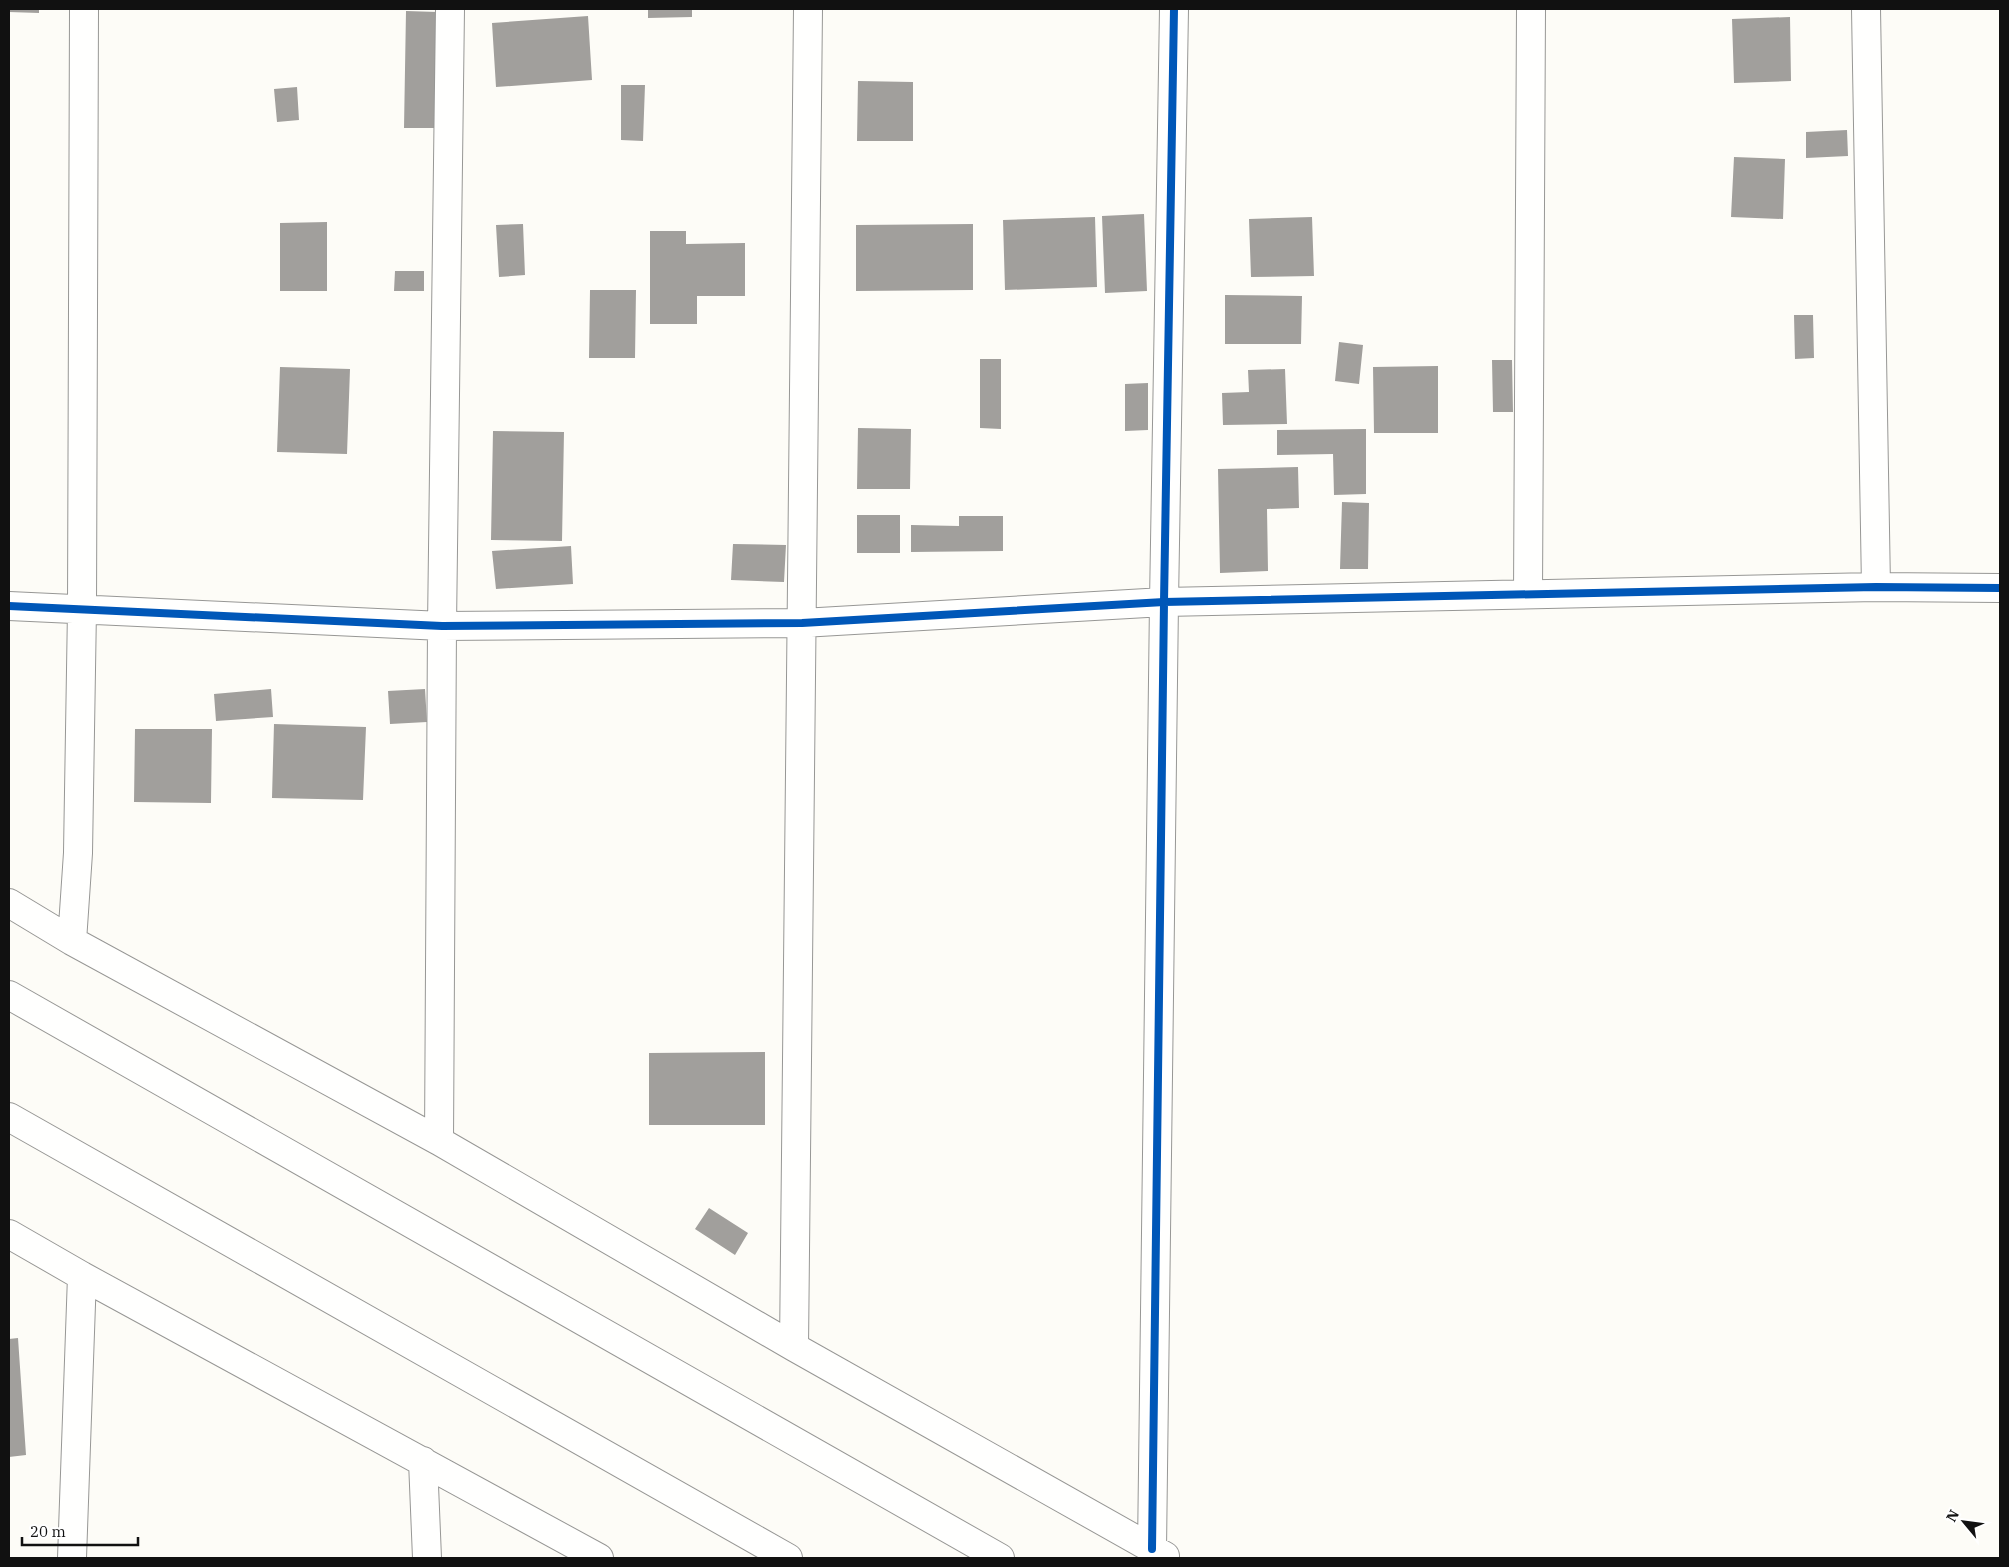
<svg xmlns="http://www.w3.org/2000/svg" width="2009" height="1567" font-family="'IBM Plex Serif',serif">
	<rect width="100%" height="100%" fill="#fdfcf7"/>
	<!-- building -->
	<path fill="#a19f9c" d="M9,9H39V13L9,12Z
		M648,9H692V17L648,18Z
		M406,11L438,12L437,128H404Z
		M588,16L592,80L496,87L492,23Z
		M1790,17L1791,81L1734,83L1732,19Z
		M858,81L913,82V141H857Z
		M621,85H645L643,141L621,140Z
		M297,87L299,120L277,122L274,89Z
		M1847,130L1848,156L1806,158V132Z
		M1734,157L1785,159L1783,219L1731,217Z
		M1144,214L1147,291L1105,293L1102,216Z
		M1095,217L1097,287L1005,290L1003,220Z
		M1312,217L1314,276L1251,277L1249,219Z
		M327,222V291H280V223Z
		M523,224L525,275L499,277L496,225Z
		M973,224V290L856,291V225Z
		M650,231H686V244L745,243V296H697V324H650Z
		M395,271H424V291H394Z
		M590,290H636L635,358H589Z
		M1225,295L1302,296L1301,344H1225Z
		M1794,315H1813L1814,358L1795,359Z
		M1339,342L1363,345L1359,384L1335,381Z
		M980,359H1001V429L980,428Z
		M1492,360H1512L1513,412H1493Z
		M1438,366V433H1374L1373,367Z
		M280,367L350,369L347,454L277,452Z
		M1285,369L1287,424L1223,425L1222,393L1249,392L1248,370Z
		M1148,383V430L1125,431V384Z
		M858,428L911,429L910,489H857Z
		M1366,429V494L1334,495L1333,454L1277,455V430Z
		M493,431L564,432L562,541L491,540Z
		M1298,467L1299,508L1267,509L1268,571L1220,573L1218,469Z
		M1342,502L1369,503L1368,569H1340Z
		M857,515H900V553H857Z
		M959,516H1003V551L911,552V525L959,526Z
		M733,544L786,545L784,582L731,580Z
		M571,546L573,584L496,589L492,551Z
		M271,689L273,717L216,721L214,694Z
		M425,689L427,722L390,724L388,691Z
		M274,724L366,727L363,800L272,798Z
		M135,729H212L211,803L134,802Z
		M765,1052V1125H649V1053Z
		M709,1208L748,1233L735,1255L695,1229Z
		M18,1338L26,1455L9,1457V1339Z"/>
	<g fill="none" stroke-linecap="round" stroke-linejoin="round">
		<defs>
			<path id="minor" d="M1866,9L1876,587
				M1528,594L1531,9
				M9,606L442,626L802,623L1164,602L1876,587L2000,588
				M9,903L72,941L439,1141L794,1347L1165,1556
				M72,941L78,853L82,609L84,9
				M9,995L1000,1558
				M9,1117L788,1558
				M439,1141L442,626L450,9
				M9,1234L82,1276L599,1558
				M794,1347L808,9
				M423,1461L427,1558
				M1152,1549L1164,602L1174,9
				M72,1558L82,1276"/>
		</defs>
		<!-- minor casing -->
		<use href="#minor" stroke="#979795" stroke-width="30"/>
		<!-- minor -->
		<use href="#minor" stroke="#fffffe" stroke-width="28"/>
		<defs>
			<path id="cycleway" d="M9,606L442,626L802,623L1164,602L1876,587L2000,588
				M1152,1549L1164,602L1174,9"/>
		</defs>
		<!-- cycleway casing -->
		<use href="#cycleway" stroke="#fff" stroke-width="11"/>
		<!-- cycleway -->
		<use href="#cycleway" stroke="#0057b8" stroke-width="8"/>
	</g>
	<!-- border -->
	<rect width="2009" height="1567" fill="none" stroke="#111111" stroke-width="20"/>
	<!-- north arrow -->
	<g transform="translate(1964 1522) rotate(299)" stroke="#ffffff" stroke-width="4" paint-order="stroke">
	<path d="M0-4L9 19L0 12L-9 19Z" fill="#111111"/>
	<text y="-8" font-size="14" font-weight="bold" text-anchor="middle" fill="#111111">N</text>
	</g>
	<!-- scale -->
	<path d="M22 1537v8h116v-8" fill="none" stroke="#111111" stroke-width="2.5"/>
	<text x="30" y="1537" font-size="15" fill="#111111" stroke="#ffffff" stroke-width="4" paint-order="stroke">20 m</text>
</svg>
